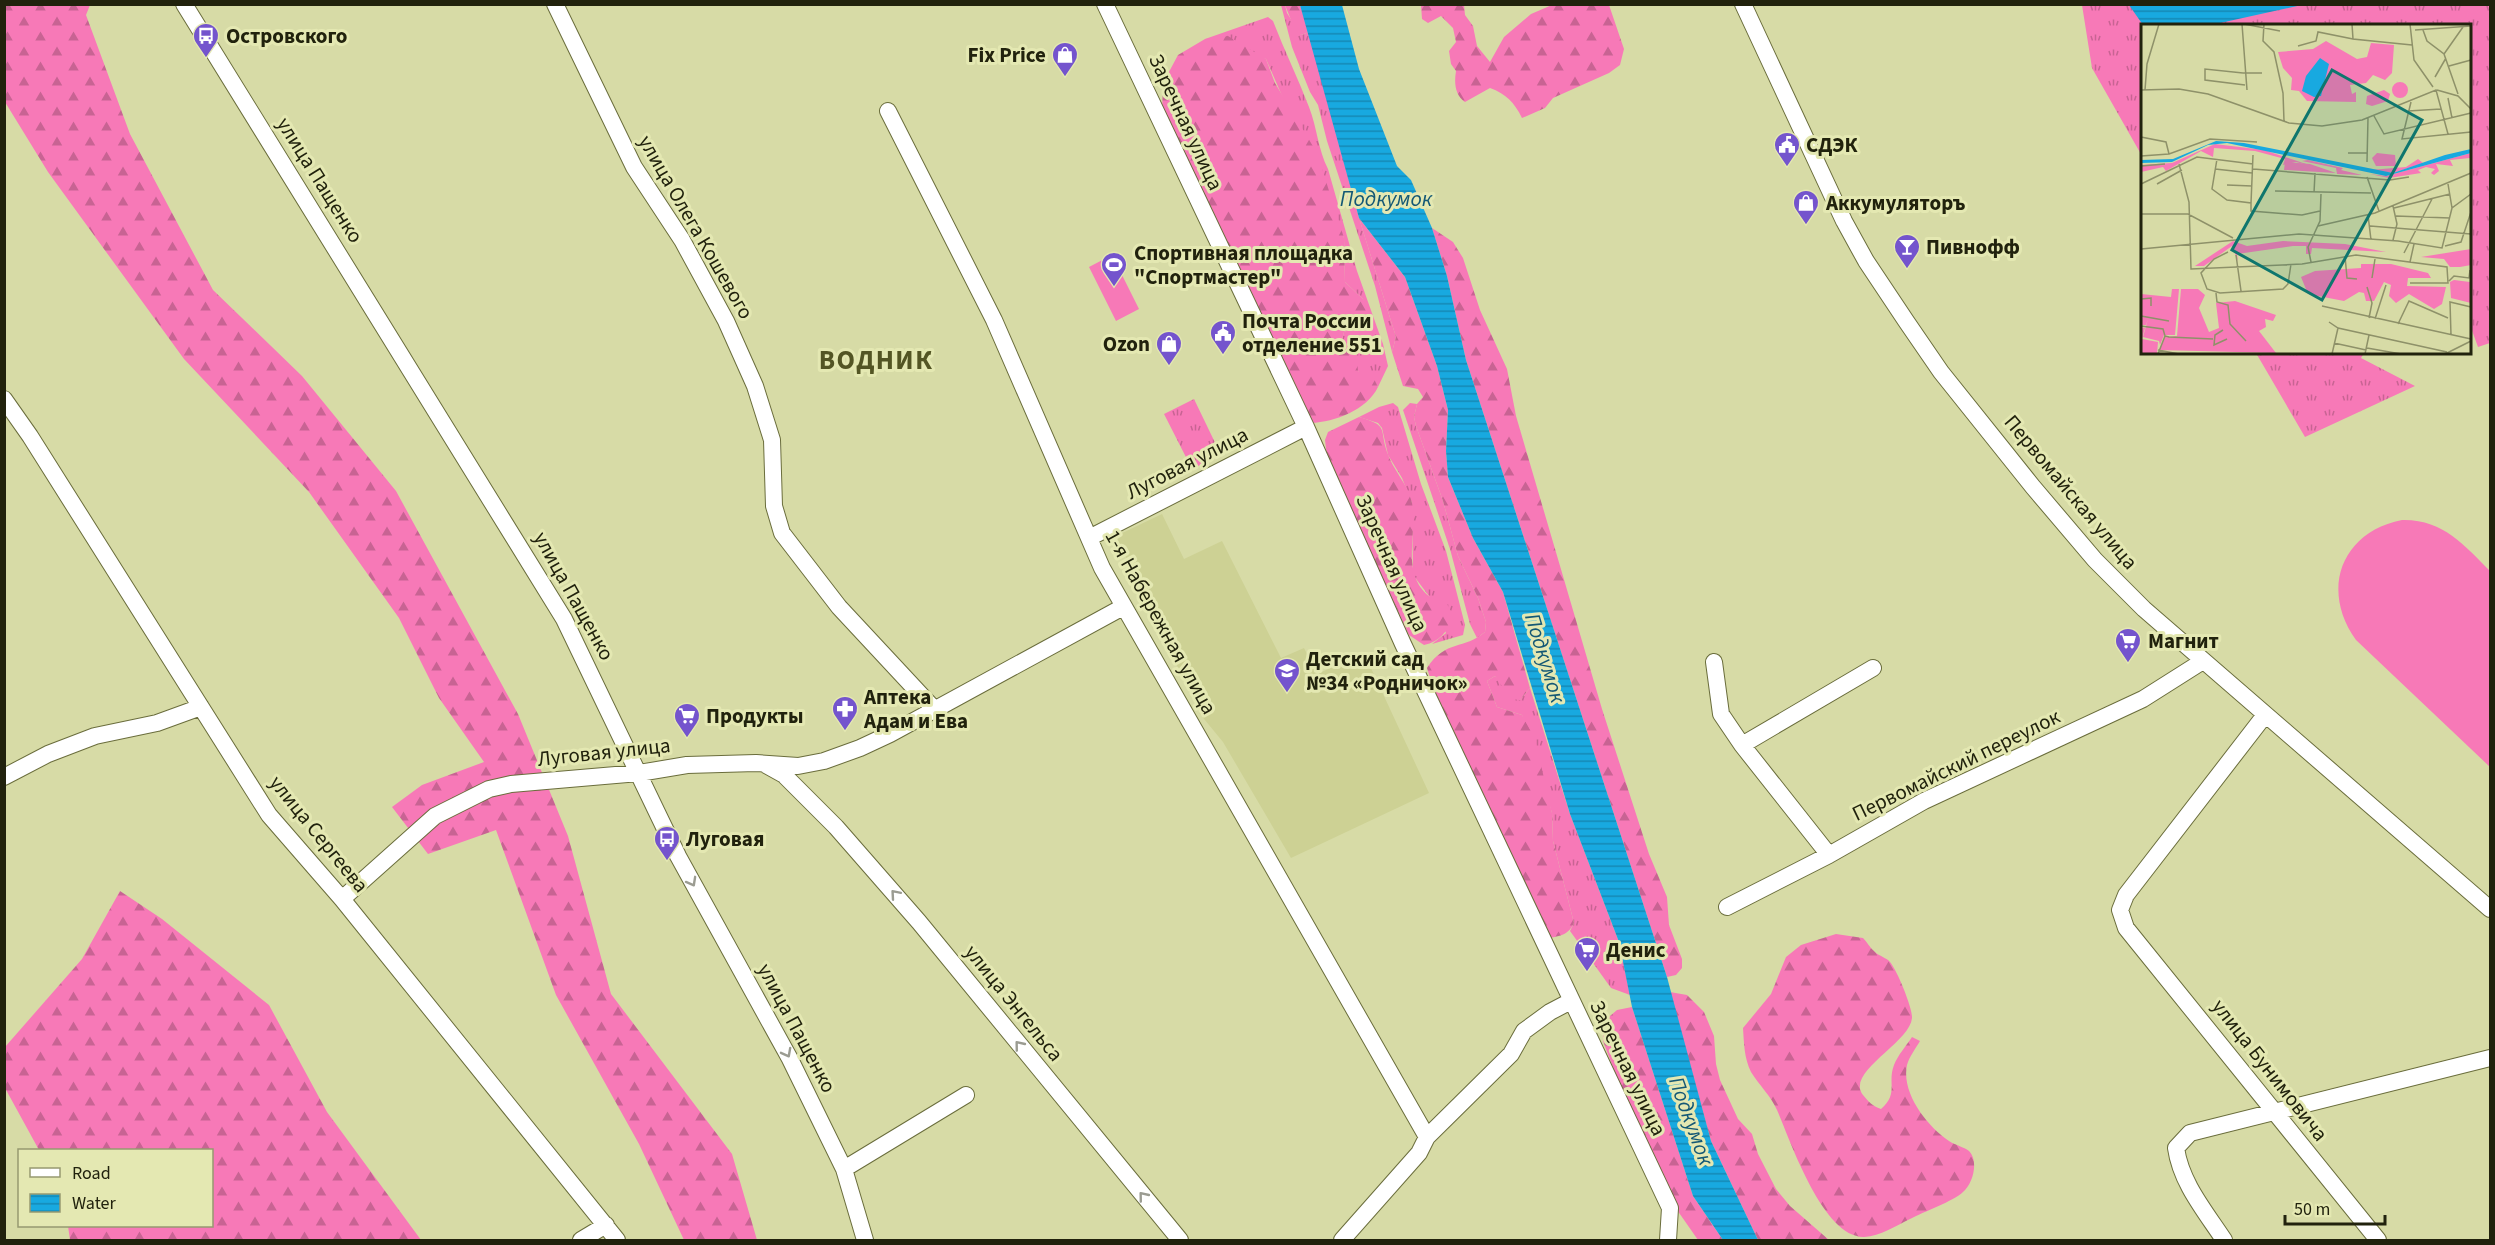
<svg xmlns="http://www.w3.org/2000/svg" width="2495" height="1245" font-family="'Source Sans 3',sans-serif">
	<defs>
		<pattern id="grass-tufts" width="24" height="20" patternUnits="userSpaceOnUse" patternTransform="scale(1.5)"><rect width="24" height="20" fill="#f779b7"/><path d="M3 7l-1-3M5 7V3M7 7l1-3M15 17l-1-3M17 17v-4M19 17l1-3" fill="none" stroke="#c86393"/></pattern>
		<pattern id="forest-firs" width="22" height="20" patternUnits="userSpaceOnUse" patternTransform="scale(1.5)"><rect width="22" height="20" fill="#f779b7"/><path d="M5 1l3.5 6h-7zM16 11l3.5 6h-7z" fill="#c86393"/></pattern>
		<pattern id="water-rules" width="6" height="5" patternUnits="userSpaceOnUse" patternTransform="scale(1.5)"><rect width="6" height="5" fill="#18a9e0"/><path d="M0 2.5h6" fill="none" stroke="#1589b4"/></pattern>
	</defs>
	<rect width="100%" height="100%" fill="#d7dba6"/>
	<!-- built -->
	<path fill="#cdd194" d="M1162,514L1184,559L1222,541L1281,658L1304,648L1317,674L1364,653L1429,793L1291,858L1223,742L1200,714L1116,536Z"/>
	<!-- grass -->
	<path fill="url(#grass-tufts)" d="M1281,5H1285L1287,13L1301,35L1309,32L1359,218L1396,337L1392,352L1375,286L1327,141L1318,105L1310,92L1292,47Z
		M2082,5H2490V343L2478,347L2470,325V26H2142V156L2092,68Z
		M1268,17L1273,21C1284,50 1298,78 1309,107C1317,127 1318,150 1328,169L1357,271L1383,344L1388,366L1378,387C1372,375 1366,379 1359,372C1351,364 1349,349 1342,340L1344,332L1367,323L1363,299L1345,282L1344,238L1266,59L1205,39Z
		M2256,353H2364L2361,358L2415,386L2305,437Z
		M1194,399L1221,455L1192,469L1164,414Z
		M1393,403L1398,407L1421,484L1446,551L1465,625L1463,635L1432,644L1446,633L1429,596L1413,575L1412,503L1402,478L1388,455L1382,428L1378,423L1359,417L1379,407Z
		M1410,403L1417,404L1414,417L1416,426L1443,501L1458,556L1478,598L1486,622L1485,632L1477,638L1470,624L1450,549L1403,410Z
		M1495,676L1520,700L1530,688L1570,814L1619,942L1630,995L1611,988L1570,931L1574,923L1553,841L1552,813L1522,715L1497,707L1487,681Z"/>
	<!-- forest -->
	<path fill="url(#forest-firs)" d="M8,4L90,5L86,15L130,134L213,290L302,376L396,491L518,714L568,836L611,994L732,1154L757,1240H684L639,1144L556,995L496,830L428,854L392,807L422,785L484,762L439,698L399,618L309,492L184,359L48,172L5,102V7Z
		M1285,5H1300L1309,32L1301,35L1295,30Z
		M1421,5H1464L1465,15L1473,26L1477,46L1490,62L1504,37L1531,14L1552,5H1609L1624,49L1620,65L1609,73L1553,98L1545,108L1522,118C1514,102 1506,94 1490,88L1465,102C1455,95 1454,83 1456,71L1451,64L1449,51L1456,42L1453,28L1441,16L1428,23L1422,19Z
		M1228,36L1266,59L1275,83L1317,153L1344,238L1345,282L1363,299L1371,315L1367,323L1344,332L1342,340L1347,346L1356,347L1358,371L1374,379L1378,387C1367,410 1335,422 1311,423L1162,113L1163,83L1178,55L1205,39Z
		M1359,218L1405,277L1437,366L1448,410L1446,451L1448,477L1473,538L1503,592L1530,688L1520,700L1511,699L1495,676L1487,681L1497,707L1522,715L1535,739L1552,813L1553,841L1574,923C1568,936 1559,936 1545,939L1444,722L1427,668C1446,639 1464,650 1485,632L1486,622L1478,598L1458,556L1443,501L1416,426L1414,417L1417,404L1423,397L1418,389L1403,386L1392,352L1396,337Z
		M1432,228L1453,242L1463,258L1480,310L1507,369L1516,416L1602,709L1649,854L1667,897L1669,925L1682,959V968L1676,975L1667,977L1466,360L1447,276Z
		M1359,417C1389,426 1379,427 1387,452C1393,470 1408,484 1412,503C1418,533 1400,573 1429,596C1433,599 1441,600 1446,602L1454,617C1447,631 1440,642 1424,645L1409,635L1327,457L1325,440L1328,432Z
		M120,891L162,919L269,1005L327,1112L421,1240H70L68,1226H212V1150H39L5,1088V1047L82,959Z
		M1836,934L1863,938C1867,942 1870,948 1875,952C1879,956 1887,958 1890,962C1897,970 1913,1009 1912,1018C1910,1043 1845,1072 1863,1095C1869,1102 1872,1106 1881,1109C1899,1093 1887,1083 1894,1065C1898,1055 1906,1046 1912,1037L1920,1041C1916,1048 1909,1057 1907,1065C1901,1093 1927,1126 1949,1141C1955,1145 1964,1147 1969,1151C1979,1161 1973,1184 1963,1192C1954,1201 1923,1212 1910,1219C1895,1226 1881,1236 1864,1237C1823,1238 1790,1140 1777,1110C1771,1096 1759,1085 1751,1072C1744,1058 1744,1043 1743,1028L1771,994L1786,957L1801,945Z
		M1670,992L1687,995L1704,1012L1714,1036L1716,1064L1720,1080L1738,1119L1752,1134L1758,1154L1776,1189L1790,1206L1829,1240H1758L1711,1141Z
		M1632,1007L1693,1196L1723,1240H1698L1668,1197L1622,1091L1603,1041V1022L1617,1010Z"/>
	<!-- pitch -->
	<path fill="#f779b7" d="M1112,255L1139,309L1116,321L1089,267Z
		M2402,520C2443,519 2464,545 2490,571V767L2356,640C2320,590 2341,532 2402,520Z"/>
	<!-- water -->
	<path fill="url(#water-rules)" d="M1300,5H1342L1359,69L1397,166L1411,180L1432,228L1447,276L1466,360L1667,977L1711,1141L1758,1240H1723L1693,1196L1632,1007L1619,942L1570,814L1503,592L1473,538L1448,477L1446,451L1448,410L1437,366L1405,277L1359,218Z
		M2129,5H2302L2211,25H2143Z"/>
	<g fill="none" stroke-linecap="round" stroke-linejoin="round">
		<defs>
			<path id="minor" d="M184,4L564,619L678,856L790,1059L844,1169L865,1240
				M555,4L634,167L682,240L726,321L755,386L772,440L774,506L782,533L839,607L934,709
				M1105,4L1306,427L1403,644L1670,1208L1668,1240
				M1743,4L1844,221L1866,261L1906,321L1941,372L2033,487L2095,560L2144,609L2490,909
				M888,111L994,320L1102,568L1427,1137
				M4,399L30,436L269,815L342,899L617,1240
				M1089,538L1306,427
				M1714,662L1721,714L1742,745L1829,855
				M2265,715L2126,895L2120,910L2126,928L2378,1240
				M1742,745L1873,668
				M766,765L784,775L836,827L919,922L1180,1240
				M4,777L48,754L95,736L157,723L201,707
				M342,899L435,816L489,789L511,784L639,773L687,765L756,763L798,766L824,761L860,748L890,734L1123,607
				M1727,907L1829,855L1924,801L2143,699L2203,661
				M844,1169L966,1095
				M581,1240L606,1225
				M1342,1240L1419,1153L1427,1137L1511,1054L1524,1031L1550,1012L1571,1001
				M2224,1240C2205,1211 2181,1183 2176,1148L2190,1133L2490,1058"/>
		</defs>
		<!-- minor casing -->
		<use href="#minor" stroke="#6a6d3c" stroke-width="18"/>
		<!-- minor -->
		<use href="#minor" stroke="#fff" stroke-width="16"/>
	</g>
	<!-- one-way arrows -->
	<defs><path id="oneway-chevron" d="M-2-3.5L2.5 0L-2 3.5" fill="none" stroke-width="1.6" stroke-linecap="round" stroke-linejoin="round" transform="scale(1.5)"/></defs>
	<g stroke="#9b9c92">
		<use href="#oneway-chevron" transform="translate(692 882) rotate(61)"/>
		<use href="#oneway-chevron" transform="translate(895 894) rotate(-131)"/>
		<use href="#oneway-chevron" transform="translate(1019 1045) rotate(-129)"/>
		<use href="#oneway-chevron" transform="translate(787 1053) rotate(62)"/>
		<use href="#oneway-chevron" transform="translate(1143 1196) rotate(-129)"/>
	</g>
	<!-- icons -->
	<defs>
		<symbol id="bus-pin" viewBox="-11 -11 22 30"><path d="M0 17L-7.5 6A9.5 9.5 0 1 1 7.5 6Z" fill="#7454cd" stroke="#e4e8b2"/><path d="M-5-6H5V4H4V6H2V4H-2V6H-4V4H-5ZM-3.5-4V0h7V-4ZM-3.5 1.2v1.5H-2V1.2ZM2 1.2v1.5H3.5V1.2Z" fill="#fff"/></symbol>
		<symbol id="shop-pin" viewBox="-11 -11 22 30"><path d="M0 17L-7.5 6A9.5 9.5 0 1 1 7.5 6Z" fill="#7454cd" stroke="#e4e8b2"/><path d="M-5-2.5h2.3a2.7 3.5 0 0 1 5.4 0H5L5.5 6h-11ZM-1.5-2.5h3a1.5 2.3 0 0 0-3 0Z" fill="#fff"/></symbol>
		<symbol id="civic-pin" viewBox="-11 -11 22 30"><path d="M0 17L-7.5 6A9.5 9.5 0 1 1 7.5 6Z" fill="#7454cd" stroke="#e4e8b2"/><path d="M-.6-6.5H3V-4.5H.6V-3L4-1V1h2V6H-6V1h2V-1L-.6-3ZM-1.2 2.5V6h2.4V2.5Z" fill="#fff"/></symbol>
		<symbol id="bar-pin" viewBox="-11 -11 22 30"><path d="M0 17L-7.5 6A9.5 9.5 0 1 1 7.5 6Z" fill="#7454cd" stroke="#e4e8b2"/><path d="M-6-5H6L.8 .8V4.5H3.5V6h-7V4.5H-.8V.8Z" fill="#fff"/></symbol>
		<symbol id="stadium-pin" viewBox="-11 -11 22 30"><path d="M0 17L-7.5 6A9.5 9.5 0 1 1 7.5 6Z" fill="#7454cd" stroke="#e4e8b2"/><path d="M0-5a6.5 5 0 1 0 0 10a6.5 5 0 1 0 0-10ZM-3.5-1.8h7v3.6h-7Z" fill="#fff"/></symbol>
		<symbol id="supermarket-pin" viewBox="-11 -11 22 30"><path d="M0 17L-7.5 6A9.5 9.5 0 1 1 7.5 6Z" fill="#7454cd" stroke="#e4e8b2"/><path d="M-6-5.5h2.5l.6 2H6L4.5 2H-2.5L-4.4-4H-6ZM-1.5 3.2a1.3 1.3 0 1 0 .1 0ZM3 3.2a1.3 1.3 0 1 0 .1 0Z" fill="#fff"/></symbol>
		<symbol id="school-pin" viewBox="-11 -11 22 30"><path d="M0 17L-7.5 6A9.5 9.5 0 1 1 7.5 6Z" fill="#7454cd" stroke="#e4e8b2"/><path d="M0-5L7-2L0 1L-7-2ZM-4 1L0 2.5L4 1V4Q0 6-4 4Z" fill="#fff"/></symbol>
		<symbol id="pharmacy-pin" viewBox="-11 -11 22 30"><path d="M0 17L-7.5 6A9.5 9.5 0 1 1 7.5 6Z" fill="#7454cd" stroke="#e4e8b2"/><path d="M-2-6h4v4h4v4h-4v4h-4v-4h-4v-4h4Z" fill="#fff"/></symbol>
	</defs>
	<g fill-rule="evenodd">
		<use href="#bus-pin" x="191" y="21" width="30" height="40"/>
		<use href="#shop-pin" x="1050" y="40" width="30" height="40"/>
		<use href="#civic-pin" x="1772" y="130" width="30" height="40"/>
		<use href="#shop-pin" x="1791" y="188" width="30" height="40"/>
		<use href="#bar-pin" x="1892" y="232" width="30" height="40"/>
		<use href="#stadium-pin" x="1099" y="250" width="30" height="40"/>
		<use href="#civic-pin" x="1208" y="318" width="30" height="40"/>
		<use href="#shop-pin" x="1154" y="329" width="30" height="40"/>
		<use href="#supermarket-pin" x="2113" y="626" width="30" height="40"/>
		<use href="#school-pin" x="1272" y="656" width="30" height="40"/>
		<use href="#pharmacy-pin" x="830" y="694" width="30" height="40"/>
		<use href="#supermarket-pin" x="672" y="701" width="30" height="40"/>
		<use href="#bus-pin" x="652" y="824" width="30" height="40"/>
		<use href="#supermarket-pin" x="1572" y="935" width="30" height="40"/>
	</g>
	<g text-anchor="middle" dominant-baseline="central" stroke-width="6" stroke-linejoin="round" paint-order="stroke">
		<!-- poi labels -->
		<g font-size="21" font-weight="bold" fill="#21220d" stroke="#e4e8b2" text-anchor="start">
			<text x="226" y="36">Островского</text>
			<text x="1046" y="55" text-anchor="end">Fix Price</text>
			<text x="1806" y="145">СДЭК</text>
			<text x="1826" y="203">Аккумуляторъ</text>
			<text x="1926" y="247">Пивнофф</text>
			<text x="1134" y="253">Спортивная площадка<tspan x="1134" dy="24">"Спортмастер"</tspan></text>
			<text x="1242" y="321">Почта России<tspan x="1242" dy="24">отделение 551</tspan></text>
			<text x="1150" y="344" text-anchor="end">Ozon</text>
			<text x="2148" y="641">Магнит</text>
			<text x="1306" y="659">Детский сад<tspan x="1306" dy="24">№34 «Родничок»</tspan></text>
			<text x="864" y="697">Аптека<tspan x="864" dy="24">Адам и Ева</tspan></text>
			<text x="706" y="716">Продукты</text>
			<text x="686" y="839">Луговая</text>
			<text x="1606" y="950">Денис</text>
		</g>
		<!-- street labels -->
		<g font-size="21" fill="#21220d" stroke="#e4e8b2">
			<text transform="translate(1186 122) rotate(65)">Заречная улица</text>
			<text transform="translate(320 180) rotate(58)">улица Пащенко</text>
			<text transform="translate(696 227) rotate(60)">улица Олега Кошевого</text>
			<text transform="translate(1187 463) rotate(-27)">Луговая улица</text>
			<text transform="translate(2071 492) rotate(50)">Первомайская улица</text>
			<text transform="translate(1392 563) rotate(66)">Заречная улица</text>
			<text transform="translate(574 596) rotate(61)">улица Пащенко</text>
			<text transform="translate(1161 622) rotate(61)">1-я Набережная улица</text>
			<text transform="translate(604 752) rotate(-6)">Луговая улица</text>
			<text transform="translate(1956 765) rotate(-26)">Первомайский переулок</text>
			<text transform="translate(319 834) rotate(51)">улица Сергеева</text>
			<text transform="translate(1014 1003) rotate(51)">улица Энгельса</text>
			<text transform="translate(797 1028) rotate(62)">улица Пащенко</text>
			<text transform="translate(1628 1068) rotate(64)">Заречная улица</text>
			<text transform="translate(2270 1070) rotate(52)">улица Бунимовича</text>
		</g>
		<!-- water labels -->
		<g font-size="22" font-style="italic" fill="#145875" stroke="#e4e8b2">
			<text x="1386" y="199">Подкумок</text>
			<text transform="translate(1545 658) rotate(73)">Подкумок</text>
			<text transform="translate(1691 1121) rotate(70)">Подкумок</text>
		</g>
		<!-- district labels -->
		<g font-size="27" font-weight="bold" letter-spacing="1.5" fill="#535524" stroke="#e4e8b2">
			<text x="876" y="360">ВОДНИК</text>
		</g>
	</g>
	<!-- overview -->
	<g transform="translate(2141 24)">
		<rect width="330" height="330" fill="#d7dba6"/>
		<path d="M185,17L216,35L226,33L230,19L253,21L251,49L244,56L232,51L225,59L209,61L211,70L215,68V78L166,77L158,67L150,66L151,54L142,44L137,28L172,25ZM74,120L123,126L174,143L155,138L142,141L144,135L114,127L73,124L72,133L60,127L25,147L22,143L0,148V141L31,139Z" fill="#f779b7"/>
		<path d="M236,129L254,131L255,142H235L231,134ZM330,129L329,134L309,136L312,142L295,140L298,147L293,151L290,149L294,145L285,143L277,146L280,149L248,154L229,150L245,152ZM277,135L282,139L252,149L229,146L265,143ZM167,136L202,144L200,146L221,151L196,150L195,144L161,137ZM144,138L169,140L195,149L143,146ZM92,217L106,222L142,217L204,220L245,228L171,224L170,230H165V222H152L96,230L97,237L91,222L63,242H54ZM330,225V241L319,243H309L303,235L280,233ZM220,240H250L287,249L290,254H267L266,262L305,263L301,280L293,285L268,270L255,279L248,272L250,261L243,258L233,277H225L223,269L218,268L203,277L167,270L160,253L174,247L220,244ZM313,256L329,258L330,279L310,274L309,258Z" fill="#f779b7"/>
		<path d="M31,265H38L34,311H23L19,321L18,317L2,313L7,295L5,301H0V270L30,273ZM40,265H57L64,271L58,284L68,308L78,304L75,279L94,277L135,291L132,297L124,295L125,303L118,307L135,329L18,326L24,313L36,312ZM0,303L4,304L1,315L17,318L16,330H0Z" fill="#f779b7"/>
		<path d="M251 66a8 8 0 1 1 16 0a8 8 0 1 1-16 0ZM243,66L249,70L247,77L231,82L225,80L226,72Z" fill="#f779b7"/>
		<path d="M179,34L188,40L180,72L173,73L161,67L165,52ZM75,117L103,119L252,149L304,131L330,125V129L245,152L86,119L67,121L31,138L0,139V136L32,135Z" fill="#18a9e0"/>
		<path fill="none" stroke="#8e9169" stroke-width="1.5" d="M101,0L106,66M103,0L139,7M123,0L122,17L133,28L142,69L143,97M211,0L212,15L271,21M269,0L273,36L292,63M274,6L330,2M282,6L286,17L303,30L317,70M157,22L175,17L177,8L212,15M303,30L322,3M308,42L330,36M102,49L64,45V56L104,61M102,49H121M294,53L305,34M0,66L38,65L67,70L148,99L181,102L221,96L295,66L307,110M4,66L6,40L18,0M296,66L317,72L330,85M307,74L311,94M270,78L261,115L330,108M267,87L300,85M233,92L243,110L330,89M0,113L25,118L28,130M207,129H226M0,132L28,130L69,115L116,118M76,135L71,165L86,176L110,179V187L161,191L179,187M226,138L227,94M38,140L48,178L50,245L161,240L215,231L306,243L307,259H269M0,142L24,140M74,145L111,149M112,145L249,156L268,153M226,153L238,187M0,160L56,133L112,140M16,160L41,146M307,160L311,184M86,161L111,162M134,167L230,169M173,169L174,149M110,179L112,131M253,184L309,170M0,190H47L92,214M227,191L230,216M255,192L309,194M177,202L234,189L330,149M229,202L330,210M252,216L256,200L252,182M304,222L320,218L330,188M0,225L158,210L257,217L301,224L311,184L330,170M87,228L73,235L60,249L66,265L79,269L142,265L147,260L150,240M263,229L291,175M95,231L100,267M204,232L206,254L216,255M170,238L167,223L179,197L180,170M269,238L273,220M231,254L234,235M308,257L313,252L328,254L329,246M226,263L231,279L228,294M75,269L76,278L87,281L89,300L105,317M0,275L10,274V282M181,282L330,315M0,292L28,297M234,295L245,261M188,298L197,304L306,328M257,300L268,277L307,294M0,302L22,305L24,312L28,313L72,315M82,306L74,311L73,321L86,315M310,311L309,278L330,283M193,319L225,326M226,324L260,330M17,326L38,330M17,330L24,312M191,330L197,304M224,330L228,311M304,330L330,317"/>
		<path fill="#0f766e" fill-opacity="0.15" stroke="#0f766e" stroke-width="3" d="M191,46L281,96L181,276L91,226Z"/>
		<rect width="330" height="330" fill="none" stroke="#21220d" stroke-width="3"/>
	</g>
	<!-- border -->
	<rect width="2495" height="1245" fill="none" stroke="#21220d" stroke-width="12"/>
	<!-- legend -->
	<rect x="18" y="1149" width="195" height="78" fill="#e4e8b2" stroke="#969970" stroke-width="1.5"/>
	<rect x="30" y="1168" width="30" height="9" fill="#ffffff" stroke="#969970" stroke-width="1.5"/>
	<text x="72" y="1179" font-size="18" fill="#21220d">Road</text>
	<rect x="30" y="1194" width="30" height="18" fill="url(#water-rules)" stroke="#969970" stroke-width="1.5"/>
	<text x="72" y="1209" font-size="18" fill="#21220d">Water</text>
	<!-- scale -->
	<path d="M2285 1215v9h100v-9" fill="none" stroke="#21220d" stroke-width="3"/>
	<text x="2294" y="1215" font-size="18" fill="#21220d" stroke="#e4e8b2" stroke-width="4.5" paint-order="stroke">50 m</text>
</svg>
